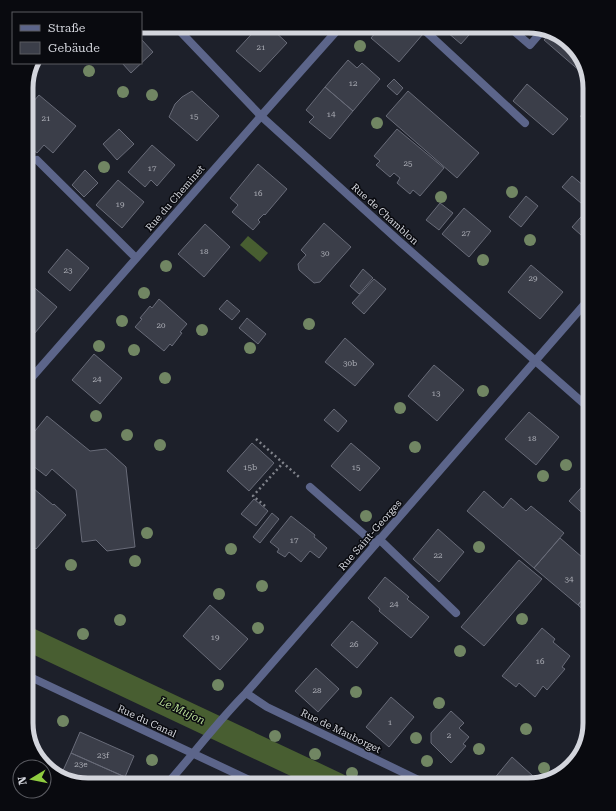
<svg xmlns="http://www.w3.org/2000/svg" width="616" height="811" font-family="'Roboto Serif',serif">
	<rect width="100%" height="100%" fill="#1d202a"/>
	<!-- water -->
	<path fill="#485e31" d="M248,236L268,253L260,262L240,245Z"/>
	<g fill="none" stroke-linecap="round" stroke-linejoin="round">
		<!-- canal -->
		<path stroke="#485e31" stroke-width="24" d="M26,638L338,785"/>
	</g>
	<!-- building -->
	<path fill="#3b3e49" stroke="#686b78" d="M259,26H269L287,43L260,72L236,51Z
		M381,26H414L423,34L399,62L371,38Z
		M440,26H477L461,44Z
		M551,32L559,34L580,54L584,68L581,72L544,40Z
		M141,39L153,52L131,73L122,63H141Z
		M348,60L357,68L362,63L380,79L353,111L325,87Z
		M394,79L403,88L397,95L387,86Z
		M527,84L568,119L553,135L513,101Z
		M325,87L353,111L330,139L309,122L314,117L306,110Z
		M192,91L219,116L197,141L169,117L175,104L182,97Z
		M408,91L479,153L457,178L386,116Z
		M39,95L76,126L53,153L44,145L37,153L26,144V110Z
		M119,129L134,144L117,160L103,144Z
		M397,129L444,168L420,196L413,190L410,194L397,183L400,178L394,173L390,177L376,165L380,161L374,156Z
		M152,145L175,165L157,186L151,180L145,187L128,172Z
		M258,164L287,189L265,215L264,214L258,220L260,222L253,230L232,212L238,205L230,198Z
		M85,170L98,183L84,197L72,185Z
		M572,176L590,191V243L572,227L588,209L562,187Z
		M118,180L144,202L122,228L96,205Z
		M526,196L538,206L521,227L509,217Z
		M440,203L453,213L439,230L426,220Z
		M464,208L491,231L469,257L442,234Z
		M324,223L351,247L320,282L314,283L299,270L298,264L306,255L301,250Z
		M205,224L230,247L204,277L178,254Z
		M67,249L89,268L70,291L48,272Z
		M531,265L563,292L540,319L508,292Z
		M363,269L373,278L359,294L350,286Z
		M374,279L386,289L364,314L352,303Z
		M30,284L57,307L34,334L26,328V288Z
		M159,299L187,324L180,332L182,333L172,346L170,344L164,351L135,327L142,319L140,318L150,306L152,308Z
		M227,300L240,311L232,320L219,309Z
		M247,318L266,334L258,344L239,328Z
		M590,337V365L587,362L589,359L583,354V344Z
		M345,338L374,364L355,386L325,362Z
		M94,354L122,378L100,404L72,380Z
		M434,365L464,390L437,421L408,396Z
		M334,409L347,421L338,432L324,420Z
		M529,412L559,437L536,465L505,439Z
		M47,416L90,451L106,449L126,467L135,547L107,551L96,540L82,542L76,490L52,469L46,476L28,462L27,441Z
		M252,443L274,463L249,491L227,471Z
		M351,443L380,468L360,491L331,466Z
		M590,478V520L569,501Z
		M26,482L53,505L54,504L66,515L36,549L27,541L31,537L26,533Z
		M484,491L503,508L511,498L526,511L531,506L564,533L534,568L467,511Z
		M254,499L268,511L256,526L241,514Z
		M272,513L279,519L260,543L253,537Z
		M291,516L315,535L314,537L327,548L319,558L310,551L301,562L289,552L285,557L277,552L279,549L270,542Z
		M438,529L464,552L439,582L413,559Z
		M560,538L590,564V590L578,605L534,568Z
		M519,560L542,579L484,646L461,627Z
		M385,577L409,597L407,599L429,617L411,638L379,611L380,609L368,598Z
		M590,590V616L578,605Z
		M210,605L248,639L220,670L183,636Z
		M352,621L378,643L357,668L331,645Z
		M542,628L555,639L553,642L570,656L562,667L565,669L547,690L543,686L535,697L519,683L516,687L502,676Z
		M316,668L339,689L318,712L295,691Z
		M391,697L414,717L389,747L366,727Z
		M451,711L464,723L459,728L469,737L463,744L466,746L451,763L431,743V733Z
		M80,732L134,756L125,777L71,753Z
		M71,753L125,777L122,785H84L61,775Z
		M512,757L533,776L525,785H498L493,780Z"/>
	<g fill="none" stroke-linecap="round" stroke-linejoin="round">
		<!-- path -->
		<path stroke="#80838b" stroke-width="2.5" stroke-dasharray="2 3" stroke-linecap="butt" d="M581,117L590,106
			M256,439L299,477
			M265,506L253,496L283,463"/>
		<!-- service -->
		<path stroke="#5c658a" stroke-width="8" d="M420,26L525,123
			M508,26L530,45L543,30
			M37,160L136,258
			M310,487L375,544
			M379,539L456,613"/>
		<!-- minor -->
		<path stroke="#5c658a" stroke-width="8" d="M26,384L261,116
			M26,675L260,785
			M246,693L267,707L429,785
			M166,785C193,755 217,722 246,693L590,298"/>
		<!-- tertiary -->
		<path stroke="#5c658a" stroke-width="8" d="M175,26L261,116L399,241L590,409
			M261,116L341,26"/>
	</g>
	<!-- trees -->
	<g fill="#718663">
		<circle cx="360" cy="46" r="6"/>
		<circle cx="89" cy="71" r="6"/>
		<circle cx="123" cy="92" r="6"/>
		<circle cx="152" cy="95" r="6"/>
		<circle cx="377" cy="123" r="6"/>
		<circle cx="104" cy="167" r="6"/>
		<circle cx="512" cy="192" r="6"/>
		<circle cx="441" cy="197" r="6"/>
		<circle cx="530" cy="240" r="6"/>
		<circle cx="483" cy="260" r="6"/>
		<circle cx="166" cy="266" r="6"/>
		<circle cx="144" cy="293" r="6"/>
		<circle cx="122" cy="321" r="6"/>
		<circle cx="309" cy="324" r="6"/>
		<circle cx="202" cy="330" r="6"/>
		<circle cx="99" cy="346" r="6"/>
		<circle cx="250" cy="348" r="6"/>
		<circle cx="134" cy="350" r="6"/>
		<circle cx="165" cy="378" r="6"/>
		<circle cx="483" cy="391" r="6"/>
		<circle cx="400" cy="408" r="6"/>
		<circle cx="96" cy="416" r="6"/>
		<circle cx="127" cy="435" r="6"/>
		<circle cx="160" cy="445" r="6"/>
		<circle cx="415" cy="447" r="6"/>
		<circle cx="566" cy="465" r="6"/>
		<circle cx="543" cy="476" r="6"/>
		<circle cx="366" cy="516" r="6"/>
		<circle cx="147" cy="533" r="6"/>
		<circle cx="479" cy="547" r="6"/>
		<circle cx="231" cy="549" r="6"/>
		<circle cx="135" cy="561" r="6"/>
		<circle cx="71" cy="565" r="6"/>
		<circle cx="262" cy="586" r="6"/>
		<circle cx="219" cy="594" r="6"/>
		<circle cx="522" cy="619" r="6"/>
		<circle cx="120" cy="620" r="6"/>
		<circle cx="258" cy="628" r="6"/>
		<circle cx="83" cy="634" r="6"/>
		<circle cx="460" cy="651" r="6"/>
		<circle cx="218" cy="685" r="6"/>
		<circle cx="356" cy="692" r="6"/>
		<circle cx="439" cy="703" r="6"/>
		<circle cx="63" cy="721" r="6"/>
		<circle cx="526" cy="729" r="6"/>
		<circle cx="275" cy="736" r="6"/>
		<circle cx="416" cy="738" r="6"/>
		<circle cx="479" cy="749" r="6"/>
		<circle cx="315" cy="754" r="6"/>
		<circle cx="152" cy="760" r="6"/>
		<circle cx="427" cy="761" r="6"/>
		<circle cx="544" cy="768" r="6"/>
		<circle cx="352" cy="773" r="6"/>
	</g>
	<g text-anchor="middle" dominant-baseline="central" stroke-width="3" stroke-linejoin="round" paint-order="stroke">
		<!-- number labels -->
		<g font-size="8" fill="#adafb7">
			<text x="261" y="47">21</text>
			<text x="353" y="83">12</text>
			<text x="331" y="114">14</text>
			<text x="194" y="116">15</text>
			<text x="46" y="118">21</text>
			<text x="408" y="163">25</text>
			<text x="152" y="168">17</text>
			<text x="258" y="193">16</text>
			<text x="120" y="204">19</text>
			<text x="466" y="233">27</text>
			<text x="204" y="251">18</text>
			<text x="325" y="253">30</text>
			<text x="68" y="270">23</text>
			<text x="533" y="278">29</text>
			<text x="161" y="325">20</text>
			<text x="350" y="363">30b</text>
			<text x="97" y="379">24</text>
			<text x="436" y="393">13</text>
			<text x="532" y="438">18</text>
			<text x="250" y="467">15b</text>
			<text x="356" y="467">15</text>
			<text x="294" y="540">17</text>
			<text x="438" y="555">22</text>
			<text x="569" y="579">34</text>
			<text x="394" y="604">24</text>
			<text x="215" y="637">19</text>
			<text x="354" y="644">26</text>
			<text x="540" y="661">16</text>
			<text x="317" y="690">28</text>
			<text x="390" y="722">1</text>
			<text x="449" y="735">2</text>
			<text x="103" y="755">23f</text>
			<text x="81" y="764">23e</text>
		</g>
		<!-- street labels -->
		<g font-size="10" fill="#d3d5dc" stroke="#090a0f">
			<text transform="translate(175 198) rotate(-49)">Rue du Cheminet</text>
			<text transform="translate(385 214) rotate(42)">Rue de Chamblon</text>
			<text transform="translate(370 535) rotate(-49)">Rue Saint-Georges</text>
			<text transform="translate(147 721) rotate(25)">Rue du Canal</text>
			<text transform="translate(341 731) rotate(26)">Rue de Mauborget</text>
		</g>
		<!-- water labels -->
		<g font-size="11" font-style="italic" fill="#b7db94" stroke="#090a0f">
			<text transform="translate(182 711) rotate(25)">Le Mujon</text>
		</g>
	</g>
	<!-- crop -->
	<path d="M0 0H616V811H0ZM88 33H528A55 55 0 0 1 583 88V723A55 55 0 0 1 528 778H88A55 55 0 0 1 33 723V88A55 55 0 0 1 88 33Z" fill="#090a0f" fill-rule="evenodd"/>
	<path fill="none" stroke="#d3d5dc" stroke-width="5" d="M88 33H528A55 55 0 0 1 583 88V723A55 55 0 0 1 528 778H88A55 55 0 0 1 33 723V88A55 55 0 0 1 88 33Z"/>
	<!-- legend -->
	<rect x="12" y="12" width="130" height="52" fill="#090a0f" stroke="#5a5b61"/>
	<rect x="20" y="25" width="20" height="6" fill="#5c658a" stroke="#5a5b61"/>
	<text x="48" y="32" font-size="12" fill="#d3d5dc">Straße</text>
	<rect x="20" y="42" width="20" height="12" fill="#3b3e49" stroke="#5a5b61"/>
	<text x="48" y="52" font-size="12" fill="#d3d5dc">Gebäude</text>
	<!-- north arrow -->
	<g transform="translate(32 779) rotate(260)"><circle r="19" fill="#090a0f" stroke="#5a5b61"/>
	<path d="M0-3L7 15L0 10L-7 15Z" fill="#90cd40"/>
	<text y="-6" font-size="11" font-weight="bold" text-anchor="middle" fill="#d3d5dc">N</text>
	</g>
</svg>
